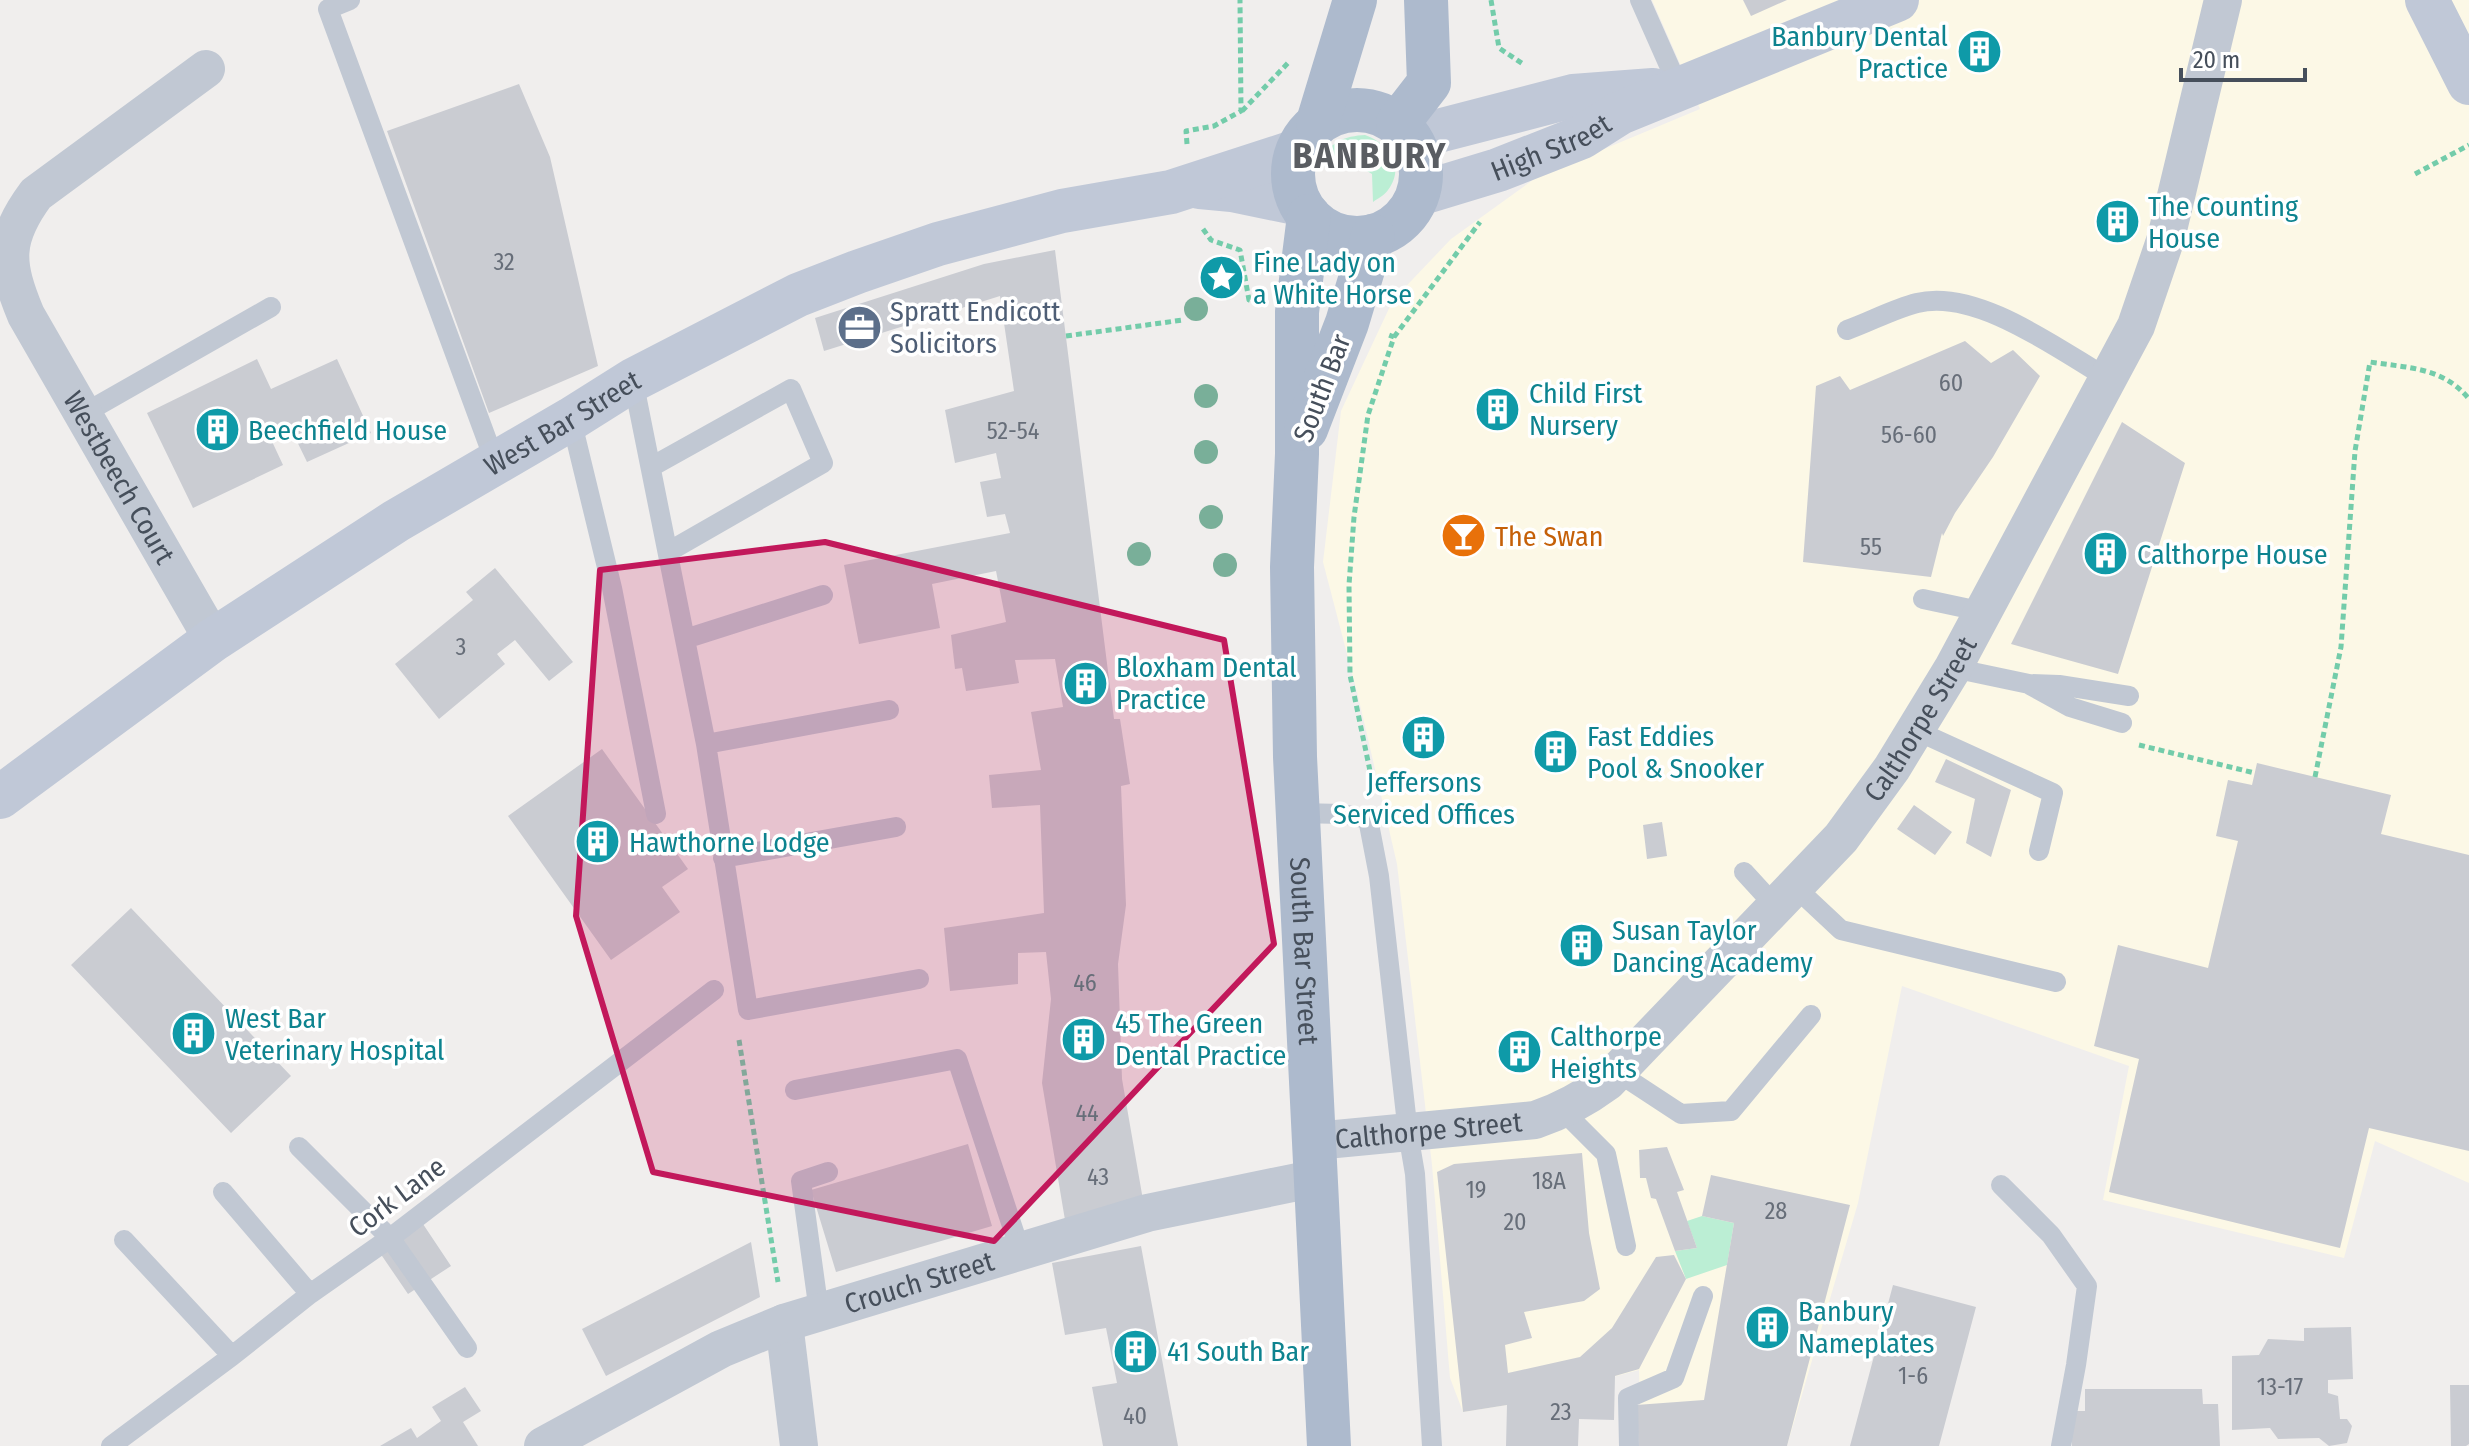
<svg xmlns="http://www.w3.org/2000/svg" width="2469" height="1446" font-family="'Fira Sans Condensed',sans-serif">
	<rect width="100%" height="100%" fill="#f0eeed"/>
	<!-- commercial -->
	<path fill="#fcf8e6" d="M1652,0H2469V1183L2375,1141L2344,1258L2103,1200L2129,1066L1902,986L1858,1203L1787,1446H1641L1639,1370L1507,1405L1463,1412L1450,1378L1432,1165L1397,864L1358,696L1323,562L1341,411L1393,300L1451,239L1537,177L1700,109Z"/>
	<!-- green -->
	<path fill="#bbeed4" d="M1365,135C1388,143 1406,166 1388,190C1385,195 1377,199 1373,202L1372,174L1344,157L1325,168C1322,143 1345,136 1365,135Z
		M1702,1216L1734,1223L1727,1265L1686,1279L1675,1251L1697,1248L1687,1221Z"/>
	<!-- building -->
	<path fill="#caccd2" d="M1743,0H1787L1751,16Z
		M519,84L550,157L598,366L489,413L387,131Z
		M1055,250L1114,719H1120L1130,784L1121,786L1126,905L1118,964L1122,1079L1143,1200L1065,1220L1042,1083L1051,999L1046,952L1018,953V984L950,991L944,928L1044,913L1040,805L992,808L989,775L1041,770L1031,712L1063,707L1055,659L1015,660L1019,683L966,691L962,668L955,669L951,635L1006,622L996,571L932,584L940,628L859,644L844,565L1010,533L1005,514L987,517L980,482L1001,478L996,453L955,463L945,410L1014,391L1000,296L824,351L815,318L984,264Z
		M1965,341L1991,363L2013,350L2040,376L1993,457L1955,513L1943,536L1942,533L1931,577L1803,562L1816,386L1840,376L1850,390Z
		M257,359L271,389L337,359L371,433L307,462L289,425L269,435L283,465L193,508L147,413Z
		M2122,422L2185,463L2118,674L2011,644Z
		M495,568L573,662L549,681L515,640L497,654L505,664L439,719L395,664L473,600L466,592Z
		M602,749L688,869L662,887L680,912L611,960L508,816Z
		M1946,759L2011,790L1991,857L1966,843L1975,799L1935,782Z
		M2257,763L2391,795L2381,834L2469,855V1151L2369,1128L2340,1248L2109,1192L2139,1059L2094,1046L2118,945L2208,968L2238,841L2216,836L2228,780L2252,785Z
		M1914,805L1952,832L1935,855L1897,829Z
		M1662,822L1667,856L1647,859L1643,825Z
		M131,908L291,1076L231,1133L71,965Z
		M968,1144L992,1226L836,1272L811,1190Z
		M1667,1147L1684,1190L1677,1192L1697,1248L1675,1251L1656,1199L1651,1198L1646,1178H1640L1639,1150Z
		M1582,1153L1589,1233L1600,1289L1584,1301L1524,1312L1532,1338L1505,1345L1508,1373L1580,1357L1612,1328L1656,1257L1674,1255L1686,1279L1639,1369L1615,1376L1614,1420L1579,1419L1578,1446H1506L1507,1405L1463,1412L1437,1172L1454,1164Z
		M1711,1175L1850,1205L1787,1446H1639L1636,1405L1704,1400L1734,1223L1702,1216Z
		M423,1224L451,1266L408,1294L380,1253Z
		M751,1242L760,1297L606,1376L582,1329Z
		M1141,1246L1178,1446H1103L1092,1387L1117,1383L1106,1328L1065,1335L1052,1263Z
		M1893,1285L1976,1307L1939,1446H1850Z
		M2351,1327L2353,1379L2328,1380V1393L2338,1396L2340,1419H2347L2352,1426L2347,1443L2329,1446L2319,1438L2278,1439L2270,1428L2232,1430V1356L2259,1355L2268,1339L2304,1341V1328Z
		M2450,1385H2469V1444L2466,1446H2451Z
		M465,1387L481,1411L463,1422L478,1446H380L411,1428L417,1438L441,1421L432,1407Z
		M2085,1389H2202L2203,1404H2218L2220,1446H2072V1411H2085Z"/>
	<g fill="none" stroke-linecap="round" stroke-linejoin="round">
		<!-- path -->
		<path stroke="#73ccaa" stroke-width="5" stroke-dasharray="6 4" stroke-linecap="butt" d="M1491,0L1499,48L1523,64
			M1242,111L1288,63
			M1187,144L1186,131L1214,126L1241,111L1240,0
			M2415,174L2469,145
			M1203,229L1211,240L1240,250L1249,300L1255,302
			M1066,336L1183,320
			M1394,337L1480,222
			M2139,745L2255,773
			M2315,777L2341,647L2355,451L2370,362C2408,368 2443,367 2469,399
			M1374,790L1350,675L1349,585L1354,517L1368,415L1394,337L1386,334
			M739,1040L778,1282"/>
		<!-- lane -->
		<path stroke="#c1c8d3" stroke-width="20" d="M350,0L328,9L495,462
			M1640,0L1679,88
			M1847,330C1870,322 1893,309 1917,303C1977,288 2059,350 2109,379
			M633,380L706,744L748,1010L919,979
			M83,414L271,307
			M571,419L612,588L656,814
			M651,467L791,389L823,463L668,552
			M1923,599L1984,612
			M685,639L823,595
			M1953,668L2029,684L2059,685L2129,696
			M2030,685L2070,707L2122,723
			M1915,730L2053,793L2039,851
			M706,744L889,710
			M1298,813L1342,814L1368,819L1379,876L1408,1133L1415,1174L1432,1446
			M723,858L896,827
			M1744,872L1776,907
			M1795,887L1841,930L2056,982
			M1617,1072L1681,1114L1731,1111L1811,1015
			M795,1090L957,1059L1020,1250
			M1563,1111L1606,1154L1626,1246
			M299,1147L390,1238L467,1348
			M2001,1185L2051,1235L2087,1286L2076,1365L2061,1446
			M223,1192L310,1294
			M124,1240L232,1356
			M819,1312L801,1181L828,1172
			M111,1446L232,1356L310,1294L390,1238L714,990
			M1629,1446L1628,1398L1674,1378L1703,1296"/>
		<!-- street -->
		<g stroke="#c1c8d3" stroke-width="38">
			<path id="s1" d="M206,69L36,194C2,240 5,264 26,315L213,640"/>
			<path id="s2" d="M1315,1141L1535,1120C1562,1111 1584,1099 1607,1082L1841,838L1892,768L1953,668L2136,326L2166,238L2223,0"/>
			<path d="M784,1323L799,1446"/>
			<path id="s3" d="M543,1446L721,1349L784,1323L1147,1213L1317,1178"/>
		</g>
		<!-- secondary -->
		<g stroke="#c0c8d7" stroke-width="44">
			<path d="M2427,0L2469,83"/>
			<path d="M1411,138L1573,96L1653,90"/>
			<path d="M1200,187L1232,190L1300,204"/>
			<path id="s4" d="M1419,194L1498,170L1582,137L1620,113L1897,0"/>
			<path id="s5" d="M0,797L213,640L396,521L571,419L633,380L798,295L857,272L938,244L1062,211L1171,192L1297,151"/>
		</g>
		<!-- primary -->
		<g stroke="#adbacd" stroke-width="44">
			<circle cx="1357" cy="174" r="64"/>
			<path d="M1318,122L1355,0"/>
			<path d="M1398,123L1429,83L1426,0"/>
			<path id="s6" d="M1309,216L1297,312V454L1292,567L1295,757L1329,1446"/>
			<path d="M1306,429L1347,323L1373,236"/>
		</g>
	</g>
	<!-- trees -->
	<g fill="#79af99">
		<circle cx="1196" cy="309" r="12"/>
		<circle cx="1206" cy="396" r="12"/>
		<circle cx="1206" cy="452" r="12"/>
		<circle cx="1211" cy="517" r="12"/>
		<circle cx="1139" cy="554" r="12"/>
		<circle cx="1225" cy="565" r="12"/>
	</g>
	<!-- marked area -->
	<path fill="#c2185b" fill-opacity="0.2" stroke="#c2185b" stroke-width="6" stroke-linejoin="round" d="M825,542L1224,640L1274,944L994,1241L653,1172L576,916L600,570Z"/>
	<!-- icons -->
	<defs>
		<symbol id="building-disc" viewBox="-11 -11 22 22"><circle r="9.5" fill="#0f9aa8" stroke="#fff"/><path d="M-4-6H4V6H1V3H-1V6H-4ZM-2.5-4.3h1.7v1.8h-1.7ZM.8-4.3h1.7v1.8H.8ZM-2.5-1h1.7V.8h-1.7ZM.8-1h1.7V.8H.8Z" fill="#fff"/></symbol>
		<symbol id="sight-disc" viewBox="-11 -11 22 22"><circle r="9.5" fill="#0f9aa8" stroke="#fff"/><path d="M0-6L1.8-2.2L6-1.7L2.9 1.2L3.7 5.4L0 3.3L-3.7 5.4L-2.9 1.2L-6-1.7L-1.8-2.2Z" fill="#fff"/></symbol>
		<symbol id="office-disc" viewBox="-11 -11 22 22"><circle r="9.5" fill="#5c6f8a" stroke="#fff"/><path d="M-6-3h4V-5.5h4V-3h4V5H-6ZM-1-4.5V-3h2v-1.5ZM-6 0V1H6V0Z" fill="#fff"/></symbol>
		<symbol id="bar-disc" viewBox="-11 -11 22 22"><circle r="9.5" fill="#e8710a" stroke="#fff"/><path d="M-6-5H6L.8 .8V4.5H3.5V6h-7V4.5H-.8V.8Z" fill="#fff"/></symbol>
	</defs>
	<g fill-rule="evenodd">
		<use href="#building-disc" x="1954" y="26" width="51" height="51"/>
		<use href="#building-disc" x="2092" y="196" width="51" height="51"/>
		<use href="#sight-disc" x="1196" y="252" width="51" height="51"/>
		<use href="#office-disc" x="834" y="302" width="51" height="51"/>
		<use href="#building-disc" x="1472" y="384" width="51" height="51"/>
		<use href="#building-disc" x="192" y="404" width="51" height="51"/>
		<use href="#bar-disc" x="1438" y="510" width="51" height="51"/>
		<use href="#building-disc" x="2080" y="528" width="51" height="51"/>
		<use href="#building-disc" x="1060" y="658" width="51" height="51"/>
		<use href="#building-disc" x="1398" y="712" width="51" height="51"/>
		<use href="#building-disc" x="1530" y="726" width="51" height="51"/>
		<use href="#building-disc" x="572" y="816" width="51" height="51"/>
		<use href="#building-disc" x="1556" y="920" width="51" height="51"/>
		<use href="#building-disc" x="168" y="1008" width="51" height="51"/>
		<use href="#building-disc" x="1058" y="1014" width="51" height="51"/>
		<use href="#building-disc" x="1494" y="1026" width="51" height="51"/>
		<use href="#building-disc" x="1742" y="1302" width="51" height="51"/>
		<use href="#building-disc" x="1110" y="1326" width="51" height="51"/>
	</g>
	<g text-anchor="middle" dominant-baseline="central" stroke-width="7" stroke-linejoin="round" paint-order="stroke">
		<!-- number labels -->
		<g font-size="24" fill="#676e79">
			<text x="504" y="262">32</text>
			<text x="1951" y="383">60</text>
			<text x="1013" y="431">52-54</text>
			<text x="1909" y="435">56-60</text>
			<text x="1871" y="547">55</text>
			<text x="461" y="647">3</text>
			<text x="1085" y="983">46</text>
			<text x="1087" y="1113">44</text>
			<text x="1098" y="1177">43</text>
			<text x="1549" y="1181">18A</text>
			<text x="1476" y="1190">19</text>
			<text x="1776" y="1211">28</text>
			<text x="1515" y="1222">20</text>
			<text x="1913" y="1376">1-6</text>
			<text x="2280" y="1387">13-17</text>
			<text x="1561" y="1412">23</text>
			<text x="1135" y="1416">40</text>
		</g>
		<!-- culture labels -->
		<g font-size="28" fill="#0d838f" stroke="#fff" text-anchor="start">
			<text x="1948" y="36" text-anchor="end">Banbury Dental<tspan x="1948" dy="32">Practice</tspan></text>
			<text x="2148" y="206">The Counting<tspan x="2148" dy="32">House</tspan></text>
			<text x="1253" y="262">Fine Lady on<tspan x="1253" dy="32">a White Horse</tspan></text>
			<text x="1529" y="393">Child First<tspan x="1529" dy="32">Nursery</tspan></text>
			<text x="248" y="430">Beechfield House</text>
			<text x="2137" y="554">Calthorpe House</text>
			<text x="1116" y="667">Bloxham Dental<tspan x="1116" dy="32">Practice</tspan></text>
			<text x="1587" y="736">Fast Eddies<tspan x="1587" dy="32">Pool &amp; Snooker</tspan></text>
			<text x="1424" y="782" text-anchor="middle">Jeffersons<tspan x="1424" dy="32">Serviced Offices</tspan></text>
			<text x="629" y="842">Hawthorne Lodge</text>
			<text x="1612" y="930">Susan Taylor<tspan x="1612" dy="32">Dancing Academy</tspan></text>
			<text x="225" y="1018">West Bar<tspan x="225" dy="32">Veterinary Hospital</tspan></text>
			<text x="1115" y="1023">45 The Green<tspan x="1115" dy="32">Dental Practice</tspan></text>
			<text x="1550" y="1036">Calthorpe<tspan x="1550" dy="32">Heights</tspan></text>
			<text x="1798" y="1311">Banbury<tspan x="1798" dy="32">Nameplates</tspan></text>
			<text x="1167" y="1351">41 South Bar</text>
		</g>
		<!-- street labels -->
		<g font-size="28" fill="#464f5b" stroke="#fff">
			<text stroke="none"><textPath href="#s4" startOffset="140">High Street</textPath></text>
			<text transform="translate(1322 388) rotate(-69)">South Bar</text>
			<text stroke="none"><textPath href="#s5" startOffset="676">West Bar Street</textPath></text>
			<text stroke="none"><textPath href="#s1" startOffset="528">Westbeech Court</textPath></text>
			<text stroke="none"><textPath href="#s2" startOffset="784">Calthorpe Street</textPath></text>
			<text stroke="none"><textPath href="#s6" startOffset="736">South Bar Street</textPath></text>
			<text stroke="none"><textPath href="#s2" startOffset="114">Calthorpe Street</textPath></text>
			<text transform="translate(397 1197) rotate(-37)">Cork Lane</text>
			<text stroke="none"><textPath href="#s3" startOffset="412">Crouch Street</textPath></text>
		</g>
		<!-- service labels -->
		<g font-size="28" fill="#4e5e75" stroke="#fff" text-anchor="start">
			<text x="890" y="311">Spratt Endicott<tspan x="890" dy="32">Solicitors</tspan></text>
		</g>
		<!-- food labels -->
		<g font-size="28" fill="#c56008" stroke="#fff" text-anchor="start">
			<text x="1495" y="536">The Swan</text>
		</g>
		<!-- district labels -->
		<g font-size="36" font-weight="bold" letter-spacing="2" fill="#5a5d62" stroke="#fff">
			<text x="1370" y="156">BANBURY</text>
		</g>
	</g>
	<!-- scale -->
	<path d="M2181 68v12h124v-12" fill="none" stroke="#464f5b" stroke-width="4"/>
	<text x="2193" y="68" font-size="24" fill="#464f5b" stroke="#ffffff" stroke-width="6" paint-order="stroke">20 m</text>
</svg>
